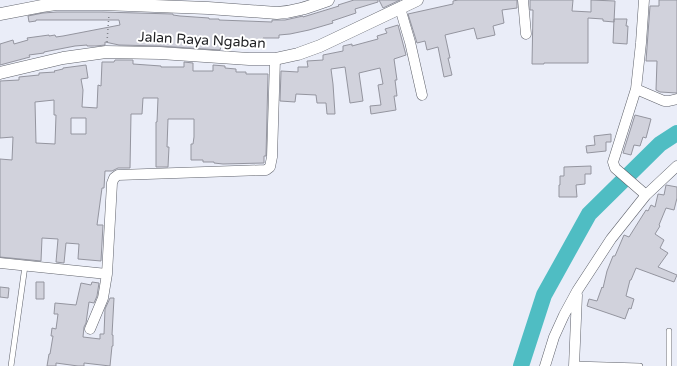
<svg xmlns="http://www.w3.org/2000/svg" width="677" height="366" font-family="'Varela Round',sans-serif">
	<rect width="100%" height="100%" fill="#eaedf8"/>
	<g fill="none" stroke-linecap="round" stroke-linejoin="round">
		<!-- river -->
		<path stroke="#4fbdc3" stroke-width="16" d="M521,366L544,295L589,214L660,144L677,133"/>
	</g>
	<!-- building -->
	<path fill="#d1d2dc" stroke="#94959f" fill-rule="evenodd" d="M354,0H378V2L355,9L356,13L332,21L333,23L309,30L290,34L279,35V38H263V43L235,41V39L223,38L220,50L160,46L119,45L105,42V45L96,46H87V45L75,46L44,52V53L29,55L30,57L0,65V44L13,40L14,44L28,40L27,38L49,35V36L55,35L56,37L63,36L120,25L119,20H36V21L29,22L28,16L43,13L57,12H102L173,14V15L180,16L209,18V19H219V20L272,22V20H285L303,16V17L339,6L338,5Z
		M379,0H400L383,8Z
		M458,0H517V8L502,10L504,23L493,26L495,35L477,39L474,28L445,35L450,58H448L452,75L444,77L438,47L427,50L425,41L417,43L408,14L453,4V1Z
		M530,0H573L572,11L591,12V0L615,1L614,22L603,21V19L588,18V63H544V64H532L533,10H530Z
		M659,0H677V93L660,92L656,90L657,61H646L650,6H659Z
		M614,19H627L626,26H628L627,44L613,43Z
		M398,25L406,55L394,59L397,80H395L397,96H394L396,110L371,114L370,106L381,105L378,85L383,84L380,68L359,73L363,101L350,103L345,67L331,69L333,84L335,114H327L326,103H317L316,95L296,94L295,102L280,101L281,71L298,72V67H308L307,61L323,60V55L343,51V46L352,44V46L378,39L377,36L387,33L385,29Z
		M115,60H133V64L161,66V67H184V62L193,63V71H213V65L225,66V68L236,69V72H246V74H268L266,156H264V163L223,164L214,163V162H203V160H191V144H193L194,137V119H168L167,147H169L168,167H156V122H157L158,98H143L142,114H131L130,168H118L112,171H105L104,188H102L97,225H103L101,261L78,259L79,244L66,243L64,263L56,262L58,239L42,238L41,261L0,257V159L12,160L13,137L0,138V81L19,80V77L39,75V73L55,72L54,71L63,69V68L86,65L88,78L81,79L83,90L82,107L97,108L98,85L101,86L102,62H114ZM54,100V115H56L55,144L36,143L35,102ZM71,118H86V134H71Z
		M635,115L651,119L646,138L643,137L640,146L634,145L631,155L623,153Z
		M611,134V142H606V151L587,153L586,146L595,145L594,136Z
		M591,166V174H585V184L576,185L577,197H559V185H560V176H564V167Z
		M666,185L677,187V198L674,210L666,208L659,225L660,226L655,234L664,240L660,248L668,253L658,267L677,275L674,282L636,268L631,280H630L626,296L634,299L631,309L629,308L625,319L587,306L589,299L597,301L602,287L603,288L607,271L613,256H615L624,235L629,237L646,210L648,211L651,205L655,207L658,194L664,195Z
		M36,282H44V299H36Z
		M92,282L99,283L97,296L94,303L89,302L86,323L84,327L83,337L100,339V334H104L105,309L110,298H114L112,335H113V346H112L110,366L84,363V366H78L56,363V366H47L49,354H50L53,336H51L52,328L56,329L58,314H54L55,303L76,305L81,283L91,285Z
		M0,287L9,288L8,298L0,297Z"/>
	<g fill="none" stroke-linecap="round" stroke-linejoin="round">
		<defs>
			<path id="service" d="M574,364L640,366
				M11,366L25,266
				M669,366V331"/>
			<path id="minor" d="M523,0L526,34
				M644,0L641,43L636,89L613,162L615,168L646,195
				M400,8L410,42L422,95
				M636,89L664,101H669L677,99
				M0,263L107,274
				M90,329L103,298L107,274L112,183L114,178L118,175L266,170L270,167L272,157L275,59
				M545,366L554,337L564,315L577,291L611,239L646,195L677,166
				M574,366L577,295"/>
			<path id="tertiary" d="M0,14L42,6L56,4H102L208,8L277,13C296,12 311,6 328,0
				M0,73L63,58L106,52L160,53L249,59H275L298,54L320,46L417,0"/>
		</defs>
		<!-- service casing -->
		<use href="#service" stroke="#60636c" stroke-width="6"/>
		<!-- minor casing -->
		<use href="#minor" stroke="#60636c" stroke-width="11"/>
		<!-- tertiary casing -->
		<use href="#tertiary" stroke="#60636c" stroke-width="13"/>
		<!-- path -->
		<path stroke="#82848b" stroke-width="1.5" stroke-dasharray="1 3" stroke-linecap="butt" d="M107,42L109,14"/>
		<!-- service -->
		<use href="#service" stroke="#fff" stroke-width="5"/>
		<!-- minor -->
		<use href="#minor" stroke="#fff" stroke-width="10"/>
		<!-- tertiary -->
		<use href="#tertiary" stroke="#fff" stroke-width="12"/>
	</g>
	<g text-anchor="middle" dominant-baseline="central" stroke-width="4" stroke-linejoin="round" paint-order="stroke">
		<!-- street labels -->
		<g font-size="14" fill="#1e1f22" stroke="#fff">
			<text transform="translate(202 40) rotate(3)">Jalan Raya Ngaban</text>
		</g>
	</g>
</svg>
